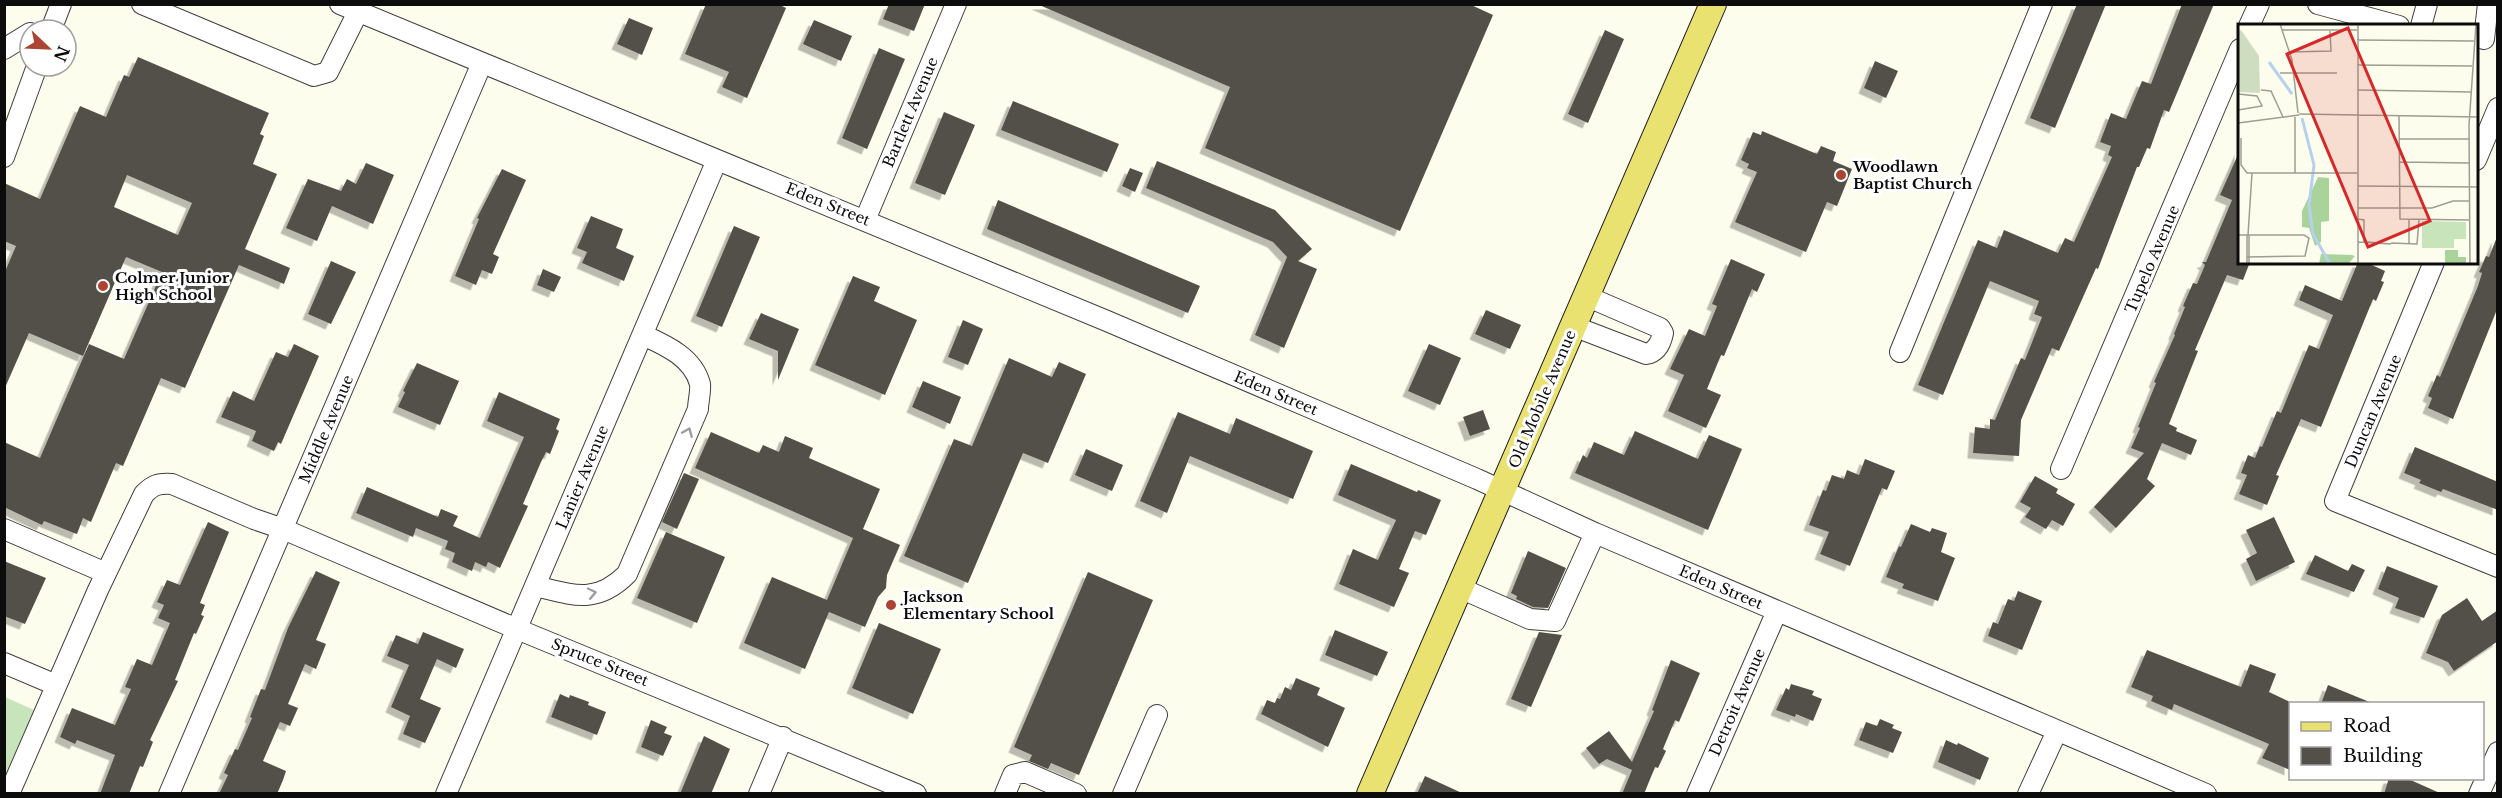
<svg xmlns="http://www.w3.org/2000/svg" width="2502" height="798" font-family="'Libre Baskerville',serif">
	<defs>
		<filter id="shadow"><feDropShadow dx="-5.5" dy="5.5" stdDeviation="0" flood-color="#0004"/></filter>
	</defs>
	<rect width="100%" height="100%" fill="#fdfded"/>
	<!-- green -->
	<path fill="#c8e4ba" d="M5,697L34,710L5,776Z"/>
	<!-- building -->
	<path fill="#534f49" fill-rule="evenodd" filter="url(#shadow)" d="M706,4H778L786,8L747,98L722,87L729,72L685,54Z
		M889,4H925L914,31L883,19Z
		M1037,4H1469L1493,15L1400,231L1205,148L1230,87Z
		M2077,4H2106L2055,128L2030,118Z
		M2182,4H2214L2169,112L2164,110L2150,149L2147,148L2139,167H2137L2098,269L2096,268L2059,351L2052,348L2021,420L2019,456L1973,453L1975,427L1990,429V419L1995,420L2021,358L2025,360L2042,317L2034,314L2039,301L1990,281L1943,395L1918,385L1978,240L1997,248L2004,230L2058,253L2065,238L2074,242L2112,157L2108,155L2111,146L2100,142L2111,113L2126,119L2142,81L2151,84Z
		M629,18L653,28L642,55L617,44Z
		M814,20L852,36L841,61L803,44Z
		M1605,30L1624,39L1588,123L1568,114Z
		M879,48L905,59L867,149L842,138Z
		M138,57L269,113L260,134L264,136L253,164L277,174L245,249L290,268L284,284L239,265L185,388L161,378L123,466L116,463L91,522L83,518L77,534L74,533L44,521L42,525L4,507V442L40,458L89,344L124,359L162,272L126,257L83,356L29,333L4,390V274L16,246L4,241V183L40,199L80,106L106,117L124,75L129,77ZM127,175L192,203L178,235L114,207Z
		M1875,61L1898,71L1886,98L1864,88Z
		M1013,101L1119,144L1107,172L1001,130Z
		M944,112L975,125L945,195L915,183Z
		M1762,131L1817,154L1821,146L1836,152L1833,161L1852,169L1837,206L1827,202L1806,252L1735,222L1757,172L1747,168L1749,164L1741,160L1753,132L1761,135Z
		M2240,150V262H2250L2243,280L2227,275L2195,350L2198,351L2169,424L2177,428L2176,431L2197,440L2191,455L2162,443L2147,479L2155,486L2116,528L2094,507L2144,453L2131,448L2140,428L2138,427L2156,383L2154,382L2175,335L2174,334L2185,307L2183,306L2193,283L2197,284L2205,265L2202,262H2206L2232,200L2220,195Z
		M1157,161L1275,210L1312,249L1298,261L1317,269L1284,348L1255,335L1287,257L1273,242L1146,188Z
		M366,163L394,175L373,224L332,206L317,241L286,228L308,179L341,191L347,179L356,184Z
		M1130,168L1143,173L1135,192L1122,186Z
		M502,169L526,180L493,254L499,257L492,274L482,270L476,285L455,276L479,219L477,218Z
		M998,200L1200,286L1188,313L987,229Z
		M591,216L623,229L616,248L634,256L624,281L582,263L587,252L577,248Z
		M734,226L760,237L722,327L696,316Z
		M2497,237L2498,307L2453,419L2428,408L2432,398L2428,396L2437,375L2440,377L2478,286L2482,273L2479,272L2486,256L2489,257Z
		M1731,259L1765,274L1757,292L1752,289L1724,356L1721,355L1707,389L1721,395L1706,428L1668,411L1684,375L1670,369L1689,329L1705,336L1717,306L1712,304Z
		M331,261L356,272L331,324L308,314Z
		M2358,262H2365L2385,271L2381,281L2384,282L2376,301L2373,299L2321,427L2301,419L2276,475L2279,476L2267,505L2239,494L2247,475L2241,473L2248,455L2255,458L2260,446L2262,447L2277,411L2281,413L2309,345L2319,349L2333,315L2299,300L2305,285L2342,301Z
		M543,269L561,277L554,292L537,285Z
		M853,276L880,287L874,301L917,320L885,395L815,365Z
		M1486,310L1521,325L1510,349L1475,334Z
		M761,313L799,329L778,380V351L749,339Z
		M963,320L983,329L968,365L948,357Z
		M294,344L319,356L281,444L278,442L274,451L252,441L256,431L221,417L233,391L254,401L276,352L288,357Z
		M1429,344L1461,358L1440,405L1408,391Z
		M1009,358L1052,377L1059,362L1086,374L1048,463L1023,453L968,583L904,556L954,439L972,446Z
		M417,363L459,381L440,425L398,407L405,392L403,391Z
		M923,381L961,397L950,424L912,407Z
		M499,392L560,419L556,429L559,431L550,454L546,452L541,462L523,504L528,506L500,568L488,562L486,567L475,562L472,571L452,562L455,553L445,549L448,541L416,528L413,537L356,513L367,487L438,517L441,509L458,516L453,526L480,538L524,437L487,421Z
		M1483,410L1490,429L1470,436L1463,417Z
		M1178,412L1230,434L1236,418L1313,451L1293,499L1190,456L1167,513L1140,501Z
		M1635,431L1698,459L1709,435L1742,449L1708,530L1575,473L1583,455L1587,458L1594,442L1624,455Z
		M711,432L759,453L763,445L779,452L785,436L813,448L809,458L880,489L863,529L900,545L887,575L886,588L878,597L865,627L829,612L805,669L744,643L772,577L827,600L853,538L695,468Z
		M2415,447L2498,482V510L2443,489L2441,492L2419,483L2421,480L2404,473Z
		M1086,449L1123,465L1112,491L1075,475Z
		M1865,459L1895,471L1887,490L1882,488L1850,566L1820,554L1829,532L1809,525L1823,490L1826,491L1832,475L1844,479L1847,470L1859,475Z
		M1351,464L1417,492L1418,490L1441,500L1426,535L1415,531L1399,569L1409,573L1394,607L1339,584L1353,549L1378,560L1396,520L1338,495Z
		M684,473L699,479L677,529L662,522Z
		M2035,476L2058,489L2056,493L2075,504L2063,526L2052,520L2046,529L2025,517L2031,508L2020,502Z
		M2274,517L2295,562L2256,581L2246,559L2257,553L2246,530Z
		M208,522L229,532L200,603L205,605L201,615L204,616L196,634L194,633L175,680L178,681L150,740L153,742L143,767L140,766L129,794H100L115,755L77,740L75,744L60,737L72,708L115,725L131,689L125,687L137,659L152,665L170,623L158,618L164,605L157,602L167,580L180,585Z
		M1911,524L1930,532L1932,528L1947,533L1941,552L1955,558L1938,601L1902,588L1904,584L1886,577L1899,546L1901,547Z
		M666,532L725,557L697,623L637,598Z
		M1528,551L1566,568L1548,608L1533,607L1516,599L1517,596L1511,593Z
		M2315,555L2348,571L2352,564L2365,570L2354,592L2306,574Z
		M4,561L46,578L25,624L4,616Z
		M2387,566L2438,586L2424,618L2395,608L2399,598L2378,589Z
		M316,571L340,582L316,640L326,644L316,669L305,664L288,704L298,708L290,726L280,722L263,761L286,771L283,780L277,794H219L228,775L224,773L235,749L238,750L252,718L250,717L261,689L265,690L288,628Z
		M1088,572L1153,600L1079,775L1051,763L1048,769L1029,761L1032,755L1014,747Z
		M2018,591L2042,601L2022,650L1988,636L1993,622L1998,624L2008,599L2014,601Z
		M2467,598L2482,621L2498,610V641L2454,671L2448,662L2426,653L2442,615Z
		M879,623L941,649L913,714L852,688Z
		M1335,630L1388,652L1377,676L1325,655Z
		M423,632L464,649L456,668L437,659L420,699L441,708L425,743L403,734L410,716L391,707L409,665L387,656L396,635L418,644Z
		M1539,632L1562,635L1531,707L1511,699Z
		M2147,650L2241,687L2250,664L2276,674L2269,692L2290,702V770L2262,758L2269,744L2174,704L2172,710L2151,701L2153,696L2131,687Z
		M1671,660L1700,673L1679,722L1675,720L1663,749L1666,751L1658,768L1655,767L1644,794H1622L1632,770L1607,759L1599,764L1586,748L1609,731L1632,762L1654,711L1652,710Z
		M1296,678L1320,688L1317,695L1345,708L1328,747L1261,714L1267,700L1275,703L1277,698L1280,699L1285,687L1291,690Z
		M1791,684L1814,691L1812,695L1822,699L1813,721L1796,714L1795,717L1776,710L1786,688L1789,690Z
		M2328,685L2372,703V704H2321Z
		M560,694L569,698L570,695L589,702L588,705L606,712L597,735L551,717Z
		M1880,719L1894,725L1892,728L1902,732L1893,753L1859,740L1866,722L1877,726Z
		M651,720L667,727L664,733L672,736L663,756L641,747Z
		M704,736L730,749L711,794H680Z
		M1946,740L1957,745L1958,743L1989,758L1980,780L1938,762Z
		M1425,776L1464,794H1417Z
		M2389,778H2406L2442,794H2384Z"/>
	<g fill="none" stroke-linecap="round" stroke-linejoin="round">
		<defs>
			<path id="minor" d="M142,4L314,76L328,72L358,12V4
				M340,4L1107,321L1477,479L1595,533L2206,794
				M2318,4L2399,26
				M2249,26L2259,4
				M2421,26L2427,4
				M51,30L61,4
				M2484,39L2488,4
				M4,49L30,33
				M4,157L37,66
				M2476,160L2498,108
				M865,220L956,4
				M2434,262L2335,501L2498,567
				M1573,326L1646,354C1657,352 1661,343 1663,333L1660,328L1586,296
				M1900,352L2042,4
				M2061,469L2240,49
				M4,529L106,573
				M535,586C573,595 596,605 627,574L698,409C698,402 701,391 700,384C693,357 665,345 643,335
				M1460,588L1530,619L1555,621L1595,533
				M4,663L56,685
				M9,794L98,590L144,494C153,485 158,483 172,484L254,519L283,529L517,629L916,794
				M169,794L482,63
				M446,794L717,160
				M759,794L783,737
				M1005,794L1013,775L1025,772L1076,794
				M1123,794L1157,715
				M1697,794L1777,611
				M2028,794L2057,731
				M2479,794L2498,752"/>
			<path id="major" d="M1370,794L1713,4"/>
		</defs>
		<!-- minor casing -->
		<use href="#minor" stroke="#3f3f3f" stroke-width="22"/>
		<!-- major casing -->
		<use href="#major" stroke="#1d1d1d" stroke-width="28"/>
		<!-- minor -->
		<use href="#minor" stroke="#fff" stroke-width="20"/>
		<!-- major -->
		<use href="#major" stroke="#eae270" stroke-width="26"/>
	</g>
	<!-- one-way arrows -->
	<defs><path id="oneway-chevron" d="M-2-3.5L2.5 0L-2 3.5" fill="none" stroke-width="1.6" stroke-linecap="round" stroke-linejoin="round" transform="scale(1.5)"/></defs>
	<g stroke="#9e9e9e">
		<use href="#oneway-chevron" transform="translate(688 432) rotate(-67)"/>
		<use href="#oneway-chevron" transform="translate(592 593) rotate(-12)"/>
	</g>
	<!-- markers -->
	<g fill="#ac4333" stroke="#fff" stroke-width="2">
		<circle cx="1841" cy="175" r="6"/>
		<circle cx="103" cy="286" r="6"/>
		<circle cx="891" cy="605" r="6"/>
	</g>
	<g text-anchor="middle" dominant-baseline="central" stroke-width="6" stroke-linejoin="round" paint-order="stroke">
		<!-- street labels -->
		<g font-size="15" fill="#0c0c0c" stroke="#fff">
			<text transform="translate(910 112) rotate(-67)">Bartlett Avenue</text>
			<text transform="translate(828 204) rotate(22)">Eden Street</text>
			<text transform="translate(2152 259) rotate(-67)">Tupelo Avenue</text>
			<text transform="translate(1276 393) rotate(23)">Eden Street</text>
			<text transform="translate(1542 399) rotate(-67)">Old Mobile Avenue</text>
			<text transform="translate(2373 411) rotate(-67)">Duncan Avenue</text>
			<text transform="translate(326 429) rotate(-67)">Middle Avenue</text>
			<text transform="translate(582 477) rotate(-67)">Lanier Avenue</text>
			<text transform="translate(1721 587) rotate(23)">Eden Street</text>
			<text transform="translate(600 662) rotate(22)">Spruce Street</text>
			<text transform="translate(1737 702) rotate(-66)">Detroit Avenue</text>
		</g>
		<!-- poi labels -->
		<g font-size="15" font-weight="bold" fill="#0c0c0c" stroke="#fff" text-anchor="start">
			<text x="1853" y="166">Woodlawn<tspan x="1853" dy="17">Baptist Church</tspan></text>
			<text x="115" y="277">Colmer Junior<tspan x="115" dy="17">High School</tspan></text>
			<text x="903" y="596">Jackson<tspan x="903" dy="17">Elementary School</tspan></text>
		</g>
	</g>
	<!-- overview -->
	<g transform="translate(2238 24)">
		<rect width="240" height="240" fill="#fdfded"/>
		<path d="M184,197L228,198V215H216V224H184Z" fill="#c8e4ba"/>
		<path d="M80,153L91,154V197L83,198V218L77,222L71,204L64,203V187ZM207,226H220V233H228V240H207ZM83,230L114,231L117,232L110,240H81Z" fill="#aad39b"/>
		<path d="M3,6L21,32L22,69L0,68V8Z" fill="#cedcc0"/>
		<path fill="none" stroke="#b6d0ef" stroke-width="3" d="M31,38L54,70M64,94L76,141L71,181L75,210L92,240"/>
		<path fill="none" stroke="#9d9d93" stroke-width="1.5" d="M42,0L54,36L60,89M120,0V240M44,6H119M119,16L236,17M52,28L93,27L92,7M119,41L234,42M42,49H99M23,66L33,67L45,93M119,66L233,68M0,70L19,72L24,82L0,86M61,90L240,93M161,92L162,195L231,196M0,99L61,91M3,114V141L9,149H119M162,115H231M162,138L231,139M57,149V93M119,162L240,163M120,184H194L215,177H231M120,195L126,196V218M0,211H66L71,214L67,232L9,233M10,211L14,149M11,211V240M120,218L153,220L130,218M153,219L179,220L181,196M171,220V196M9,240V211M232,240L231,101L238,0"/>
		<path fill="#d62828" fill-opacity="0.15" stroke="#d62828" stroke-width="3" d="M110,4L192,197L130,223L49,30Z"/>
		<rect width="240" height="240" fill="none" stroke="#0c0c0c" stroke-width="3"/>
	</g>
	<!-- border -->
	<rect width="2502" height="798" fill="none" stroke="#0c0c0c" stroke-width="12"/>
	<!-- legend -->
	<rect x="2289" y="702" width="195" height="78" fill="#ffffff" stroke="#9e9e9e" stroke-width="1.5"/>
	<rect x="2301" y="722" width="30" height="9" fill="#eae270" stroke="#9e9e9e" stroke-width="1.5"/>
	<text x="2343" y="732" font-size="18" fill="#0c0c0c">Road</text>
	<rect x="2301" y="747" width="30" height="18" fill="#534f49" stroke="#9e9e9e" stroke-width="1.5"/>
	<text x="2343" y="762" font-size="18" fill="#0c0c0c">Building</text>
	<!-- north arrow -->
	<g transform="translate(48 48) rotate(113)"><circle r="28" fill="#ffffff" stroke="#9e9e9e" stroke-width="1.5"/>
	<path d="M0-4.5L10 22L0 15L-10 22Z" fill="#ac4333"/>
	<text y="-9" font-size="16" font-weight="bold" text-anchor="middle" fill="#0c0c0c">N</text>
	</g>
</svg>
